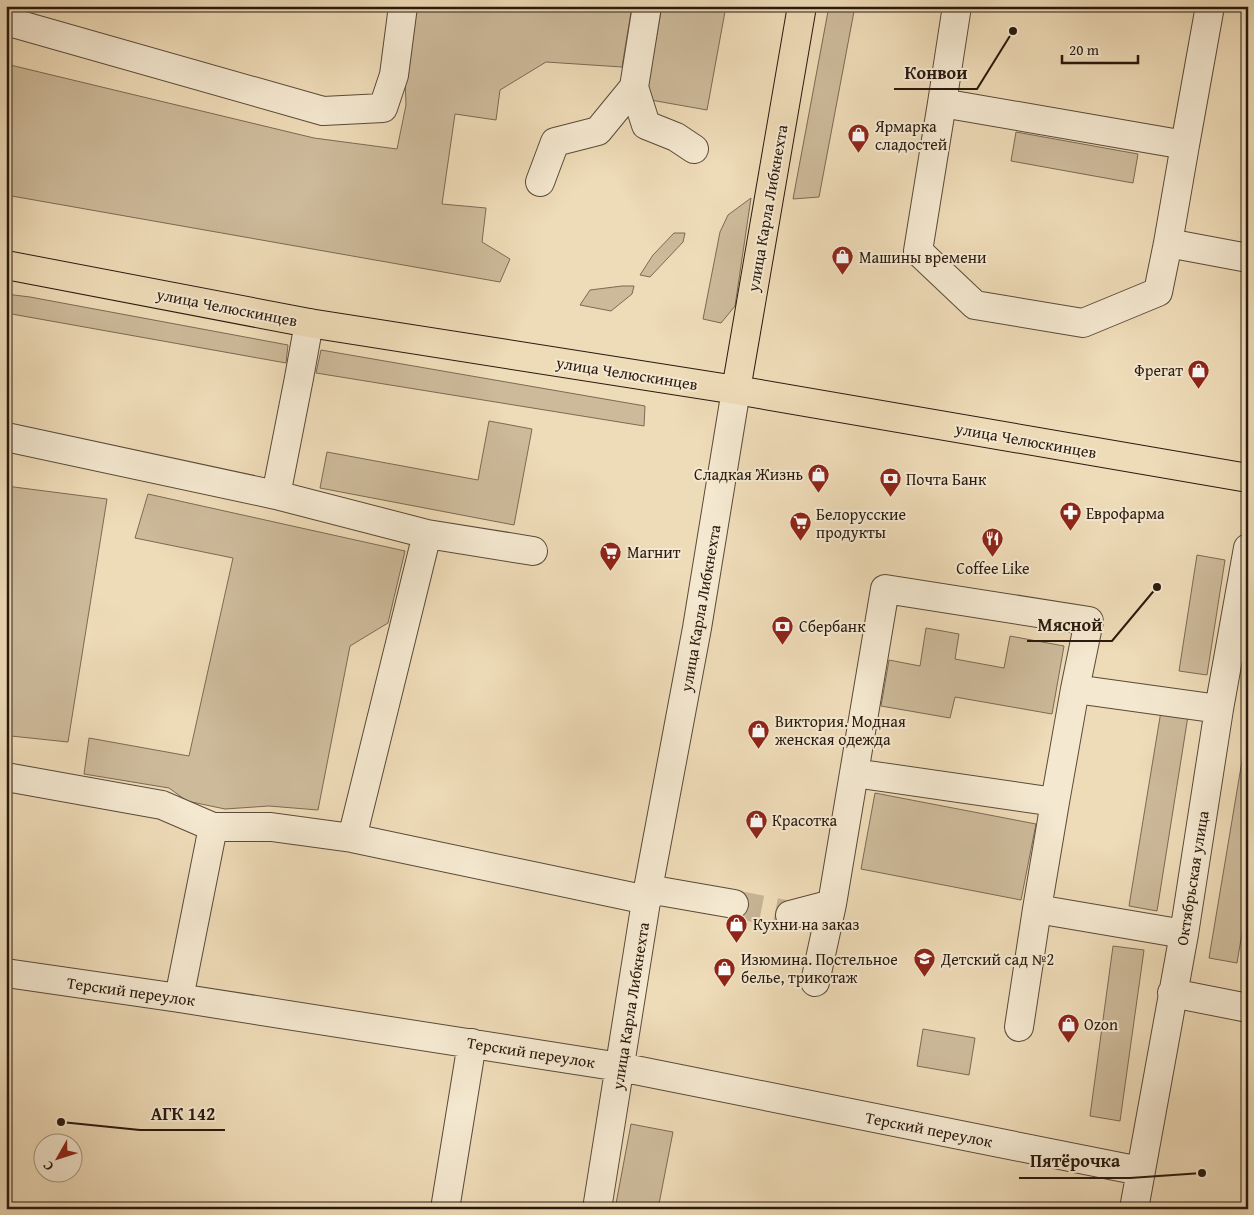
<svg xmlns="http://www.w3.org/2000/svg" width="1254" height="1215" font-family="'Gentium Book Plus',serif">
	<rect width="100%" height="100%" fill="#eedbb7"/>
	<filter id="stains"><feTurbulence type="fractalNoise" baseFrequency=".004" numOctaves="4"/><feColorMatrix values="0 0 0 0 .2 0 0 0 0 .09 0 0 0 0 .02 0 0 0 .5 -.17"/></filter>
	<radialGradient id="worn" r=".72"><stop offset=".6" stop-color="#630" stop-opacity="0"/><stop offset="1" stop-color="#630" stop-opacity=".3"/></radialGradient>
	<!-- green -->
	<path fill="#cdba9a" stroke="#7b6a54" d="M416,6H632L622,67L546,62L500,90L496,120L455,114L442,204L486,208L482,242L510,259L500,282L6,195V64L314,138L397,149L406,105L405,79Z
		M662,6H726L707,110L645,99Z
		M829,6H855L819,197L793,199Z
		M1016,132L1138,154L1133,183L1011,161Z
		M751,198L735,306L721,323L703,319L720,232L728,215Z
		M674,233H685L683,242L650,277L640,275L653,255Z
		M622,286H634L632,294L611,311L580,305L590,290Z
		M6,294L30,297L288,345L286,363L6,313Z
		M321,350L645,406L644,426L316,373Z
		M489,421L532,429L514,525L320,488L327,452L478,480Z
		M6,486L107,499L68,742L11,736L6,739Z
		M148,494L405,551L388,623L350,646L318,810L269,806L225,809L187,801L169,788L84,774L89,738L189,756L233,558L135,538Z
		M1197,555L1225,560L1207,675L1179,671Z
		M926,628L959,634L955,659L1004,668L1010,636L1064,646L1052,714L955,697L950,718L881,706L889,660L920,666Z
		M1161,711L1188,716L1157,911L1129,906Z
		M1248,725V897L1237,963L1209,958Z
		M875,793L1036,824L1021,900L861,869Z
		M1113,946L1144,950L1120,1121L1090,1116Z
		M923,1029L975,1038L969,1075L917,1066Z
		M631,1124L673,1132L658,1209H615Z"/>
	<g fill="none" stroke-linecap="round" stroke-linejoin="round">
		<!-- minor-tunnel -->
		<path stroke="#c7b495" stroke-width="28" stroke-dasharray="28 14" stroke-linecap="butt" d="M734,904L790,915"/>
		<defs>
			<path id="minor" d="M647,6L634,87L646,125L676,137L694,149
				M1210,6L1185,145L942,103L918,251L975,305L1083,323L1158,292L1168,243L1248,258
				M6,21L323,111L383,108L394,75L403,6
				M942,103L957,6
				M540,182L555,142L598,131L634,87
				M1168,243L1185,145
				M6,437L276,495L427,534L533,551
				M276,495L299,378L309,323
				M854,773L885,589L1089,621L1075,689
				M6,777L162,805L213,827H271L352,838L647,900
				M352,838L427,534
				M648,889L734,904
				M1037,909L1184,934
				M790,915L832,904
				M6,973L179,998L620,1067L1140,1171
				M815,982L832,904L854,773L1055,802L1075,689L1219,709
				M1172,993L1248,1008
				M179,998L213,827
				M1019,1027L1037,909L1055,802
				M445,1209L472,1043
				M597,1209L648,889L697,628L736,390
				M1134,1209L1184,934L1219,709L1248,548"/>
			<path id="major" d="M6,265L309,323L736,390L1248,478
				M736,390L802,6"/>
		</defs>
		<!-- minor casing -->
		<use href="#minor" stroke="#5a4a38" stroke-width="30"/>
		<!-- major casing -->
		<use href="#major" stroke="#29190e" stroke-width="30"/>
		<!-- minor -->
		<use href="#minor" stroke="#f4e8d0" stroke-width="28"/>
		<!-- major -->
		<use href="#major" stroke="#eedbb7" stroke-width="28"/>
	</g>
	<!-- icons -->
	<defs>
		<symbol id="shop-pin" viewBox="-11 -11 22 30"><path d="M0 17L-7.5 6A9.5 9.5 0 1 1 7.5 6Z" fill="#8f2418" stroke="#f4e8d0"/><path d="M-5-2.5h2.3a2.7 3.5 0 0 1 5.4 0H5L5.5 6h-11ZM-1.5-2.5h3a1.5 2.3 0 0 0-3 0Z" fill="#fff"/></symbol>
		<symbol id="bank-pin" viewBox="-11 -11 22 30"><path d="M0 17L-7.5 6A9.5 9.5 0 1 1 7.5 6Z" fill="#8f2418" stroke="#f4e8d0"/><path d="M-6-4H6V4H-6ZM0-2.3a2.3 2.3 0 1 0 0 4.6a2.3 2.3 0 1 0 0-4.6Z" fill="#fff"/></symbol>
		<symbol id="pharmacy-pin" viewBox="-11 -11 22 30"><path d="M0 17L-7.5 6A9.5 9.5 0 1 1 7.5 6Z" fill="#8f2418" stroke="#f4e8d0"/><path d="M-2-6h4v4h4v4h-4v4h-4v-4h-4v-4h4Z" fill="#fff"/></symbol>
		<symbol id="supermarket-pin" viewBox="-11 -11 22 30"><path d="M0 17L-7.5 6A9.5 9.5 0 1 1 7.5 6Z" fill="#8f2418" stroke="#f4e8d0"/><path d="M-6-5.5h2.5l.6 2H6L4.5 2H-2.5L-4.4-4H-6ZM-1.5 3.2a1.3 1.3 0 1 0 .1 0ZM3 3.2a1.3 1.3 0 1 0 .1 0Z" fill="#fff"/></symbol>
		<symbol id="restaurant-pin" viewBox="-11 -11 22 30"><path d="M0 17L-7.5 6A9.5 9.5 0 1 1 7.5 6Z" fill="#8f2418" stroke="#f4e8d0"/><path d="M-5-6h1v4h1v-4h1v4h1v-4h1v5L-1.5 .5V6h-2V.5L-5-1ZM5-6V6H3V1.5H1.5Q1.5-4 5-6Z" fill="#fff"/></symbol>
		<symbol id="school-pin" viewBox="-11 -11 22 30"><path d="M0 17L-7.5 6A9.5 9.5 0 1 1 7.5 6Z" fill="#8f2418" stroke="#f4e8d0"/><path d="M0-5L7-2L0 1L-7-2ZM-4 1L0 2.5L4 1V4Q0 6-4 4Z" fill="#fff"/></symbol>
	</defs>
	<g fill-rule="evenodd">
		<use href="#shop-pin" x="846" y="122" width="25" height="34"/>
		<use href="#shop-pin" x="830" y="244" width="25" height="34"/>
		<use href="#shop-pin" x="1186" y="358" width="25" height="34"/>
		<use href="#shop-pin" x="806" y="462" width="25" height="34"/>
		<use href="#bank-pin" x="878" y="466" width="25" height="34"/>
		<use href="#pharmacy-pin" x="1058" y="500" width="25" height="34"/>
		<use href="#supermarket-pin" x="788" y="510" width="25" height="34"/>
		<use href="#restaurant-pin" x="980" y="526" width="25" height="34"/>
		<use href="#supermarket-pin" x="598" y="540" width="25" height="34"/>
		<use href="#bank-pin" x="770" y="614" width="25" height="34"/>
		<use href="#shop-pin" x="746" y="718" width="25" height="34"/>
		<use href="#shop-pin" x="744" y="808" width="25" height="34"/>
		<use href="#shop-pin" x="724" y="912" width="25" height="34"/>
		<use href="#school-pin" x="912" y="946" width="25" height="34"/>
		<use href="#shop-pin" x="712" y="956" width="25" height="34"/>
		<use href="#shop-pin" x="1056" y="1012" width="25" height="34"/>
	</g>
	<g text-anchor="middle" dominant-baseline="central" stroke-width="4" stroke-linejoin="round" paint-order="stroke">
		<!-- poi labels -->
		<g font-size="16" fill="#29190e" stroke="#f4e8d0" text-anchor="start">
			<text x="875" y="126">Ярмарка<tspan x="875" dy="18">сладостей</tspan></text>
			<text x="859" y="257">Машины времени</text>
			<text x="1183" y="370" text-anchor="end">Фрегат</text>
			<text x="803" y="474" text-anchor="end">Сладкая Жизнь</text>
			<text x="906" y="479">Почта Банк</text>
			<text x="1086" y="513">Еврофарма</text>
			<text x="816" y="514">Белорусские<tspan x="816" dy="18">продукты</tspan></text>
			<text x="627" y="552">Магнит</text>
			<text x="993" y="568" text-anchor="middle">Coffee Like</text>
			<text x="799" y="626">Сбербанк</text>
			<text x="775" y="721">Виктория. Модная<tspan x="775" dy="18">женская одежда</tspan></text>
			<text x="772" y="820">Красотка</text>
			<text x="753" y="924">Кухни на заказ</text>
			<text x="741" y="959">Изюмина. Постельное<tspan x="741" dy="18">белье, трикотаж</tspan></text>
			<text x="941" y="959">Детский сад №2</text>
			<text x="1084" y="1024">Ozon</text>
		</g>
		<!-- street labels -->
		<g font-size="16" fill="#29190e" stroke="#f4e8d0">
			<text transform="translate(767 208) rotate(-80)">улица Карла Либкнехта</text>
			<text transform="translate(227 307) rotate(11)">улица Челюскинцев</text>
			<text transform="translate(627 373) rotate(9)">улица Челюскинцев</text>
			<text transform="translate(1026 440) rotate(10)">улица Челюскинцев</text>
			<text transform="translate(700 608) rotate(-80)">улица Карла Либкнехта</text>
			<text transform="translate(1192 878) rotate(-81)">Октябрьская улица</text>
			<text transform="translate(131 991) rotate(8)">Терский переулок</text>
			<text transform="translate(630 1006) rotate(-81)">улица Карла Либкнехта</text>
			<text transform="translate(531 1052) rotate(9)">Терский переулок</text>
			<text transform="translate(929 1129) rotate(11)">Терский переулок</text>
		</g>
	</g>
	<!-- callouts -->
	<path fill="none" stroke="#29190e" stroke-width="2" d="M1013 31L977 89H894M1157 587L1112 641H1027M61 1122L140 1130H225M1202 1173L1130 1178H1019"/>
	<g fill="#29190e" stroke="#f4e8d0" stroke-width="2">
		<circle cx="1013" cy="31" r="5"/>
		<circle cx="1157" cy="587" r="5"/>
		<circle cx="61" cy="1122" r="5"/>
		<circle cx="1202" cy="1173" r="5"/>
	</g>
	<g font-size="18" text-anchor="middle" font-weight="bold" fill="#29190e" stroke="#f4e8d0" stroke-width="4" stroke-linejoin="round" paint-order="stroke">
		<text x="936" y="79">Конвои</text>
		<text x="1070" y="631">Мясной</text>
		<text x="183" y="1120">АГК 142</text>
		<text x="1075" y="1167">Пятёрочка</text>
	</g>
	<!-- margin -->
	<rect width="1254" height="1215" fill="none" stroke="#eedbb7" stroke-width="25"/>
	<rect x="8" y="8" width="1239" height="1200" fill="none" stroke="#29190e" stroke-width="2.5"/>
	<rect x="12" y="12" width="1229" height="1190" fill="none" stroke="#29190e"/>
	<!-- north arrow -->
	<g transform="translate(58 1158) rotate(231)"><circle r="24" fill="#f4e8d0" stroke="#a39582"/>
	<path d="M0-4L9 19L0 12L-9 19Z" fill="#8f2418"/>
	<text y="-8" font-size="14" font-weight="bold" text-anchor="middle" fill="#29190e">С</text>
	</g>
	<!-- scale -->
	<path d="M1062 55v8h76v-8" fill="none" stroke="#29190e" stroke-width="2.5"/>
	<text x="1069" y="55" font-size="15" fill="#29190e" stroke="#f4e8d0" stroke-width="4" paint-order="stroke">20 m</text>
	<rect width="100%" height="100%" filter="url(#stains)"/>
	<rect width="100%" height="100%" fill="url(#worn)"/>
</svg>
